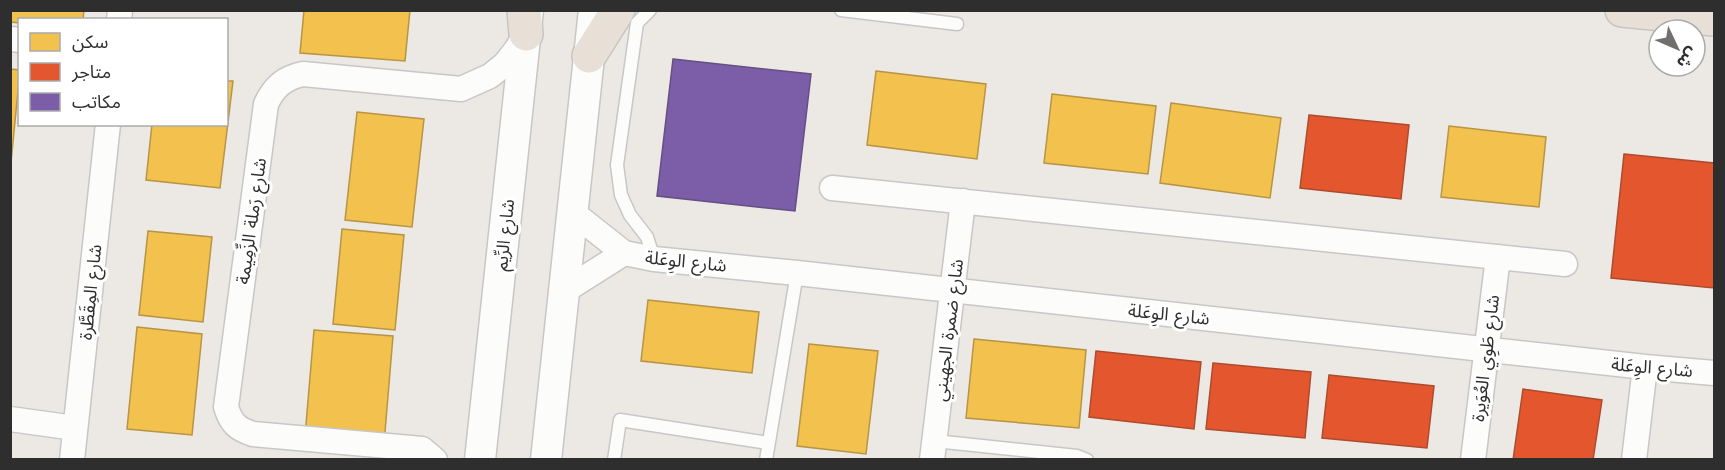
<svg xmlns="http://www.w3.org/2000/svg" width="1725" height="470" font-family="'Work Sans','Noto Sans Arabic',sans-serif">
	<rect width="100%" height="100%" fill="#ece8e4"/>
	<!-- homes -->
	<path fill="#f2c14e" stroke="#b79544" stroke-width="1.5" d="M10,10H84L83,20H20V23L10,22Z
		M304,10H410L405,61L300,53Z
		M10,69L20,70L10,173Z
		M876,71L986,84L977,159L867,145Z
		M226,81H233L220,188L146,180L152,124H226Z
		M1052,94L1156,106L1148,174L1044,163Z
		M1171,103L1281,118L1270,198L1160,183Z
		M357,112L424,119L412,227L345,220Z
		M1449,126L1546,137L1539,207L1441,197Z
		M342,229L404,235L395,330L333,324Z
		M148,231L212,237L203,322L139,315Z
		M648,300L759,312L752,373L641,361Z
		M137,327L202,334L192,435L127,429Z
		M314,330L393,336L384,444L305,436Z
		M974,339L1086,350L1079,428L966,418Z
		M809,344L878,351L866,454L797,446Z"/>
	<!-- shops -->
	<path fill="#e4572e" stroke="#ad4b2e" stroke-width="1.5" d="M1309,115L1409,125L1401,199L1300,188Z
		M1624,154L1714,163V288L1611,278Z
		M1096,351L1201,362L1194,429L1089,417Z
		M1213,363L1311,372L1305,438L1206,429Z
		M1329,375L1434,386L1427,448L1322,438Z
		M1523,389L1602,400L1593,460H1513Z"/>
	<!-- offices -->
	<path fill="#7b5ea7" stroke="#645083" stroke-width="1.5" d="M673,59L811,74L795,211L657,196Z"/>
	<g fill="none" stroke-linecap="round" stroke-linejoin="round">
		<defs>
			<path id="service" d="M650,10L637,23L617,165L621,195L630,215L647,237L654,259
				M841,10L957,24
				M935,441L1077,456L1087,460
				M614,460L620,420L768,443
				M766,460L797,273"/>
			<path id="minor" d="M119,20L120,10
				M10,39L20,40
				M832,188L1565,264
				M572,212L624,253L654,259L797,273L1645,367L1714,373
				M564,291L624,253
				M10,419L75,428
				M72,460L108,124
				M435,460L422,449L253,434C237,429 231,423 226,407L266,104C274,87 284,78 303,74L461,89L490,76L505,64L516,50L526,34
				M932,460L963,201
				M1473,460L1498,257
				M1634,460L1645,367"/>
			<path id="tertiary" d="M480,460L528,10
				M546,460L594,10"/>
			<path id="primary" d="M524,10L526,34
				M1622,10L1714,19
				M589,56L618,10"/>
		</defs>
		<!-- service casing -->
		<use href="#service" stroke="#c8c7c7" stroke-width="15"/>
		<!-- minor casing -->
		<use href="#minor" stroke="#c8c7c7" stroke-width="27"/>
		<!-- tertiary casing -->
		<use href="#tertiary" stroke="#c8c7c7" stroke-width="33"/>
		<!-- primary casing -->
		<use href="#primary" stroke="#c6c5c4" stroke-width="36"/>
		<!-- service -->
		<use href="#service" stroke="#fcfcfb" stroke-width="12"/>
		<!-- minor -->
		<use href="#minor" stroke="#fcfcfb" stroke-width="24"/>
		<!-- tertiary -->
		<use href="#tertiary" stroke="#fcfcfb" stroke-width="30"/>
		<!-- primary -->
		<use href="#primary" stroke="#e8e0d6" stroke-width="33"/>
	</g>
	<g text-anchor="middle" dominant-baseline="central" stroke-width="6" stroke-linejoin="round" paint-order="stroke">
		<!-- street labels -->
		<g font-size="18" fill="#2e2e2e" stroke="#fff">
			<text transform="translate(251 221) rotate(-82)">شارع رَملة الزِّمِيمة</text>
			<text transform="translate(504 235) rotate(-84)">شارع الرِّيم</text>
			<text transform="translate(686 261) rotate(6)">شارع الوِعَلة</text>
			<text transform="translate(90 292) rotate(-84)">شارع المِقَطَّرة</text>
			<text transform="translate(1169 314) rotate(6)">شارع الوِعَلة</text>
			<text transform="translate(948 330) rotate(-83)">شارع ضمرة الجهيني</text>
			<text transform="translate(1485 358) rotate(-83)">شارع طَوِي العُوَيرة</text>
			<text transform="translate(1652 367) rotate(5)">شارع الوِعَلة</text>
		</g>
	</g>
	<!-- border -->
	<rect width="1725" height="470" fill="none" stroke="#2e2e2e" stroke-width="24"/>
	<!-- legend -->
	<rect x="18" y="18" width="210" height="108" fill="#ffffff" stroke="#ababab" stroke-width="1.5"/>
	<rect x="30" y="33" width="30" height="18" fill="#f2c14e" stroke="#ababab" stroke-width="1.5"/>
	<text x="72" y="48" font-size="18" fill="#2e2e2e">سكن</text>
	<rect x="30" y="63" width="30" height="18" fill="#e4572e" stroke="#ababab" stroke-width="1.5"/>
	<text x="72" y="78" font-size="18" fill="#2e2e2e">متاجر</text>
	<rect x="30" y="93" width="30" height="18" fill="#7b5ea7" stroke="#ababab" stroke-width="1.5"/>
	<text x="72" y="108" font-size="18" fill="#2e2e2e">مكاتب</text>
	<!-- north arrow -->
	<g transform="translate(1677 48) rotate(134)"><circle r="28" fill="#ffffff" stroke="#ababab" stroke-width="1.5"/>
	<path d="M0-4.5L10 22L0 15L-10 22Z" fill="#706f6e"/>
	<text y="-9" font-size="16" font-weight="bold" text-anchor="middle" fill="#2e2e2e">ش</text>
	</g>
</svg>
